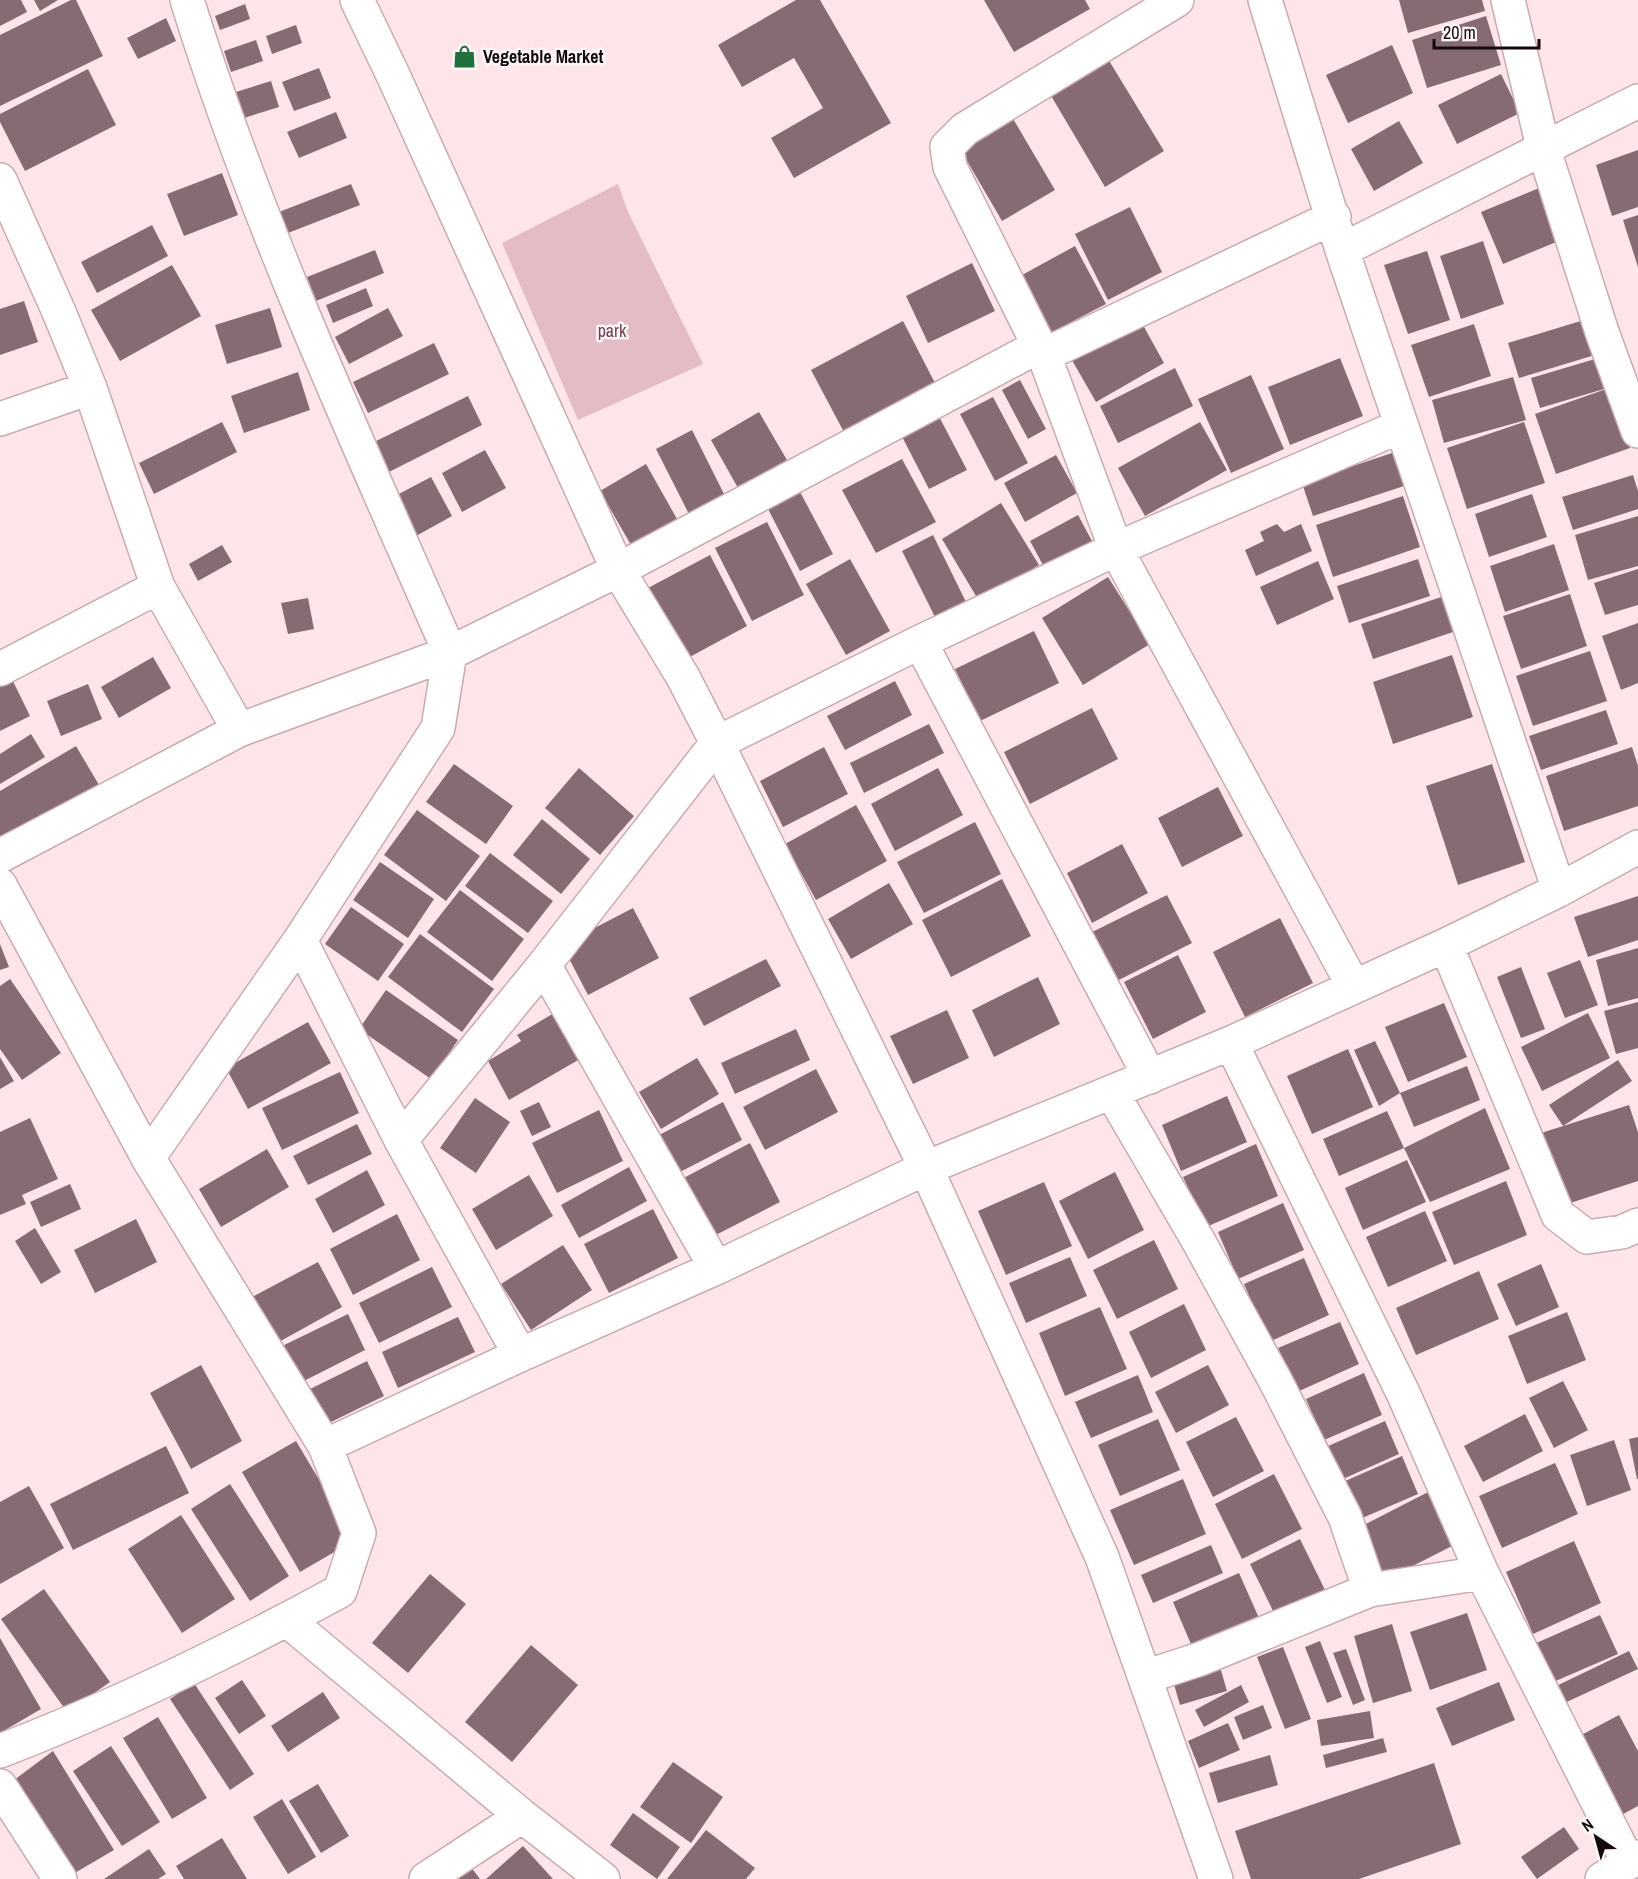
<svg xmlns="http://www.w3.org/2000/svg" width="1638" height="1879" font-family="'Archivo Narrow',sans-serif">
	<rect width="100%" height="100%" fill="#fee5ea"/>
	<!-- green -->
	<path fill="#e3bcc5" d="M618,184L628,212L703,364L578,420L502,243Z"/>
	<!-- building -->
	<path fill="#876b72" d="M0,0H21L27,12L0,26Z
		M34,0H58L40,11Z
		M71,0H76L103,56L0,106V35Z
		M796,0H820L891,123L794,178L771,138L823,108L794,58L742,87L718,45Z
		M984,0H1085L1090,9L1014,52Z
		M1399,0H1482L1485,11L1408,33Z
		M245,4L250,19L220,30L215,16Z
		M1486,16L1501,65L1427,88L1412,40Z
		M166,18L176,41L138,59L127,38Z
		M296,25L302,43L272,54L266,36Z
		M256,40L263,61L231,72L224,51Z
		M1392,45L1413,93L1348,123L1326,75Z
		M1105,54L1164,151L1105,187L1047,89Z
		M319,68L331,98L294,111L282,82Z
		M88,69L116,125L25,171L0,122V114Z
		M1501,74L1520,113L1457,144L1438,105Z
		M271,81L279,107L244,118L236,92Z
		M336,112L347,138L299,158L287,132Z
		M1012,117L1055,190L1002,221L959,147Z
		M1399,121L1423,163L1374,191L1351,149Z
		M1638,150V207L1612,216L1596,165Z
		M222,173L238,215L184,236L167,194Z
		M351,184L360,205L288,233L279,212Z
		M1549,184L1571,236L1503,264L1481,212Z
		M1130,207L1162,272L1108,300L1075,234Z
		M1638,215V267L1623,220Z
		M152,225L168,256L97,293L81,262Z
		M1483,241L1504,304L1461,319L1440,256Z
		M1075,246L1106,304L1052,332L1022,275Z
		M375,250L384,273L316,301L307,277Z
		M1427,251L1450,320L1408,334L1384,265Z
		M972,263L995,311L928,343L906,296Z
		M172,265L201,316L120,361L91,310Z
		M366,288L373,306L333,323L326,305Z
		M24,301L38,342L0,355V309Z
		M270,308L282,347L227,364L215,325Z
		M388,308L403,336L349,364L335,337Z
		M1138,316L1164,363L1096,402L1069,355Z
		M1584,320L1595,355L1519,378L1508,343Z
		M903,321L936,385L845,434L811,370Z
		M1474,324L1491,376L1429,397L1411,345Z
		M434,343L449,374L368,413L353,382Z
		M1340,358L1363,416L1290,445L1268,387Z
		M1595,359L1604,389L1540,408L1531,378Z
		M1175,368L1193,406L1118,443L1100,406Z
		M298,372L310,410L244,433L231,396Z
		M1251,375L1284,449L1231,473L1198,399Z
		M1513,377L1526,420L1444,443L1432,400Z
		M1020,380L1046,429L1028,439L1002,390Z
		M1609,388L1630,448L1556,474L1535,414Z
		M468,396L482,425L387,473L372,443Z
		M993,397L1028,463L995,481L960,414Z
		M933,405L967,470L929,489L896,425Z
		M759,412L787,460L738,488L711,440Z
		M222,422L237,452L154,494L139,463Z
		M1200,422L1227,470L1145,516L1118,468Z
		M1524,422L1545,483L1467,509L1447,448Z
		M692,430L727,500L691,518L656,449Z
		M485,450L506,488L462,512L442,473Z
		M1392,453L1404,486L1313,516L1302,483Z
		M1056,455L1077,493L1025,522L1004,483Z
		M902,459L936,522L876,553L842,490Z
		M646,464L677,519L631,545L600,491Z
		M1633,475L1638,491V509L1573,530L1562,497Z
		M431,477L452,516L416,536L395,496Z
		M799,490L833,554L800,571L767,507Z
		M1532,494L1547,537L1489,557L1475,514Z
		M1403,496L1420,547L1333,577L1316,525Z
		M1001,503L1039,565L979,601L942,539Z
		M1078,515L1092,541L1044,567L1030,541Z
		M1638,516V566L1588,580L1575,535Z
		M767,522L804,595L752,621L715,548Z
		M1277,524L1284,532L1301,524L1312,551L1256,576L1245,550L1264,541L1260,532Z
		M933,535L966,602L935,617L902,551Z
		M1554,544L1569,590L1505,612L1490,566Z
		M222,545L232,562L198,581L189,564Z
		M710,555L747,626L686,659L648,588Z
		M850,559L890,631L846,655L806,584Z
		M1418,559L1430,596L1349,623L1337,586Z
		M1318,561L1334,599L1277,625L1260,587Z
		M1638,569V605L1605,615L1594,583Z
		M1108,577L1150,644L1083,685L1042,618Z
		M1570,594L1587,646L1521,669L1503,616Z
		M1447,595L1459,630L1373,659L1361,624Z
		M308,598L314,629L288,634L281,603Z
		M1638,623V683L1621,690L1602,636Z
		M1034,631L1059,683L980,721L955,669Z
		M1590,651L1607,701L1533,726L1516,676Z
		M1452,655L1473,717L1393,744L1373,682Z
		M153,657L171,688L119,718L101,687Z
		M7,669L30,716L0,731V672Z
		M895,681L912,715L845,750L827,716Z
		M88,684L102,719L61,736L47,701Z
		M1092,708L1118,759L1030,804L1004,752Z
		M1606,710L1618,744L1541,770L1529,736Z
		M929,724L944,753L864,793L850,763Z
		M31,734L45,757L0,784V754Z
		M76,746L99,785L0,843V791Z
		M824,747L848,794L783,827L760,781Z
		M1632,747L1638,766V806L1564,831L1546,776Z
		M454,764L513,806L486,844L426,802Z
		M1492,764L1525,862L1458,885L1426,786Z
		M579,768L634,816L600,855L545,808Z
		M938,768L963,815L895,851L871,804Z
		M1218,787L1243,836L1182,867L1158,818Z
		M856,805L887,861L816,900L785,844Z
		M417,810L480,856L446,901L384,855Z
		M542,819L590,859L561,894L513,855Z
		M975,822L1001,874L924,913L897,862Z
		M1122,844L1148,893L1092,923L1067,873Z
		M490,853L553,901L528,933L465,886Z
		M380,862L434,899L408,938L353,900Z
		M1002,879L1031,936L951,977L922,920Z
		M889,883L913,924L851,959L828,919Z
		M460,890L524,939L492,981L427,932Z
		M1167,895L1192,943L1103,988L1078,939Z
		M1638,896V940L1588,957L1574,917Z
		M351,907L404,944L378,981L325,944Z
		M633,908L659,958L588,995L562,945Z
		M1280,918L1313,983L1245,1017L1213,952Z
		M420,934L494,989L462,1032L388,977Z
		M0,944L9,967L0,970Z
		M1638,948V998L1608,1006L1596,960Z
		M1178,955L1206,1012L1153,1039L1124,982Z
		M766,959L781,986L704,1026L689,998Z
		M1580,960L1598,1005L1565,1018L1547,973Z
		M1521,967L1545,1029L1521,1038L1497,977Z
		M1038,977L1060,1024L994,1057L972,1010Z
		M10,979L61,1053L22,1080L0,1049V986Z
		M386,990L458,1040L431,1079L359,1029Z
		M1638,1002V1048L1616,1054L1604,1011Z
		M1444,1003L1467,1057L1408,1082L1385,1027Z
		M947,1010L969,1058L913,1084L890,1036Z
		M554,1013L580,1059L509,1100L488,1061L521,1041L517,1035Z
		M1588,1013L1610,1058L1542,1091L1521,1047Z
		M308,1022L331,1063L248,1109L226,1068Z
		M796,1029L810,1060L735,1094L721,1063Z
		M1375,1041L1400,1093L1379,1106L1354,1050Z
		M1348,1049L1373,1107L1312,1134L1287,1076Z
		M0,1057L14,1081L0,1089Z
		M697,1058L719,1094L661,1129L639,1092Z
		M1618,1060L1632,1081L1563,1126L1549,1105Z
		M1467,1066L1480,1100L1414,1127L1400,1093Z
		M816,1069L838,1112L765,1150L743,1107Z
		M340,1072L359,1113L282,1150L262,1108Z
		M1227,1096L1247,1142L1181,1171L1162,1125Z
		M475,1098L510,1122L476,1173L440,1148Z
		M539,1102L551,1127L532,1136L520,1111Z
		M723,1102L742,1140L678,1173L659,1135Z
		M1629,1105L1638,1132V1181L1561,1206L1538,1134Z
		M1485,1108L1510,1169L1430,1202L1404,1148Z
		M599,1110L623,1161L557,1193L532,1143Z
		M1387,1111L1404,1148L1339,1176L1323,1139Z
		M30,1118L58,1179L22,1195L26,1204L0,1215V1132Z
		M357,1124L372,1154L308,1185L293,1156Z
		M750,1143L780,1202L706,1240L676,1182Z
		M1256,1144L1278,1196L1206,1227L1183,1177Z
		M267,1149L289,1187L221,1227L199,1189Z
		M1407,1160L1426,1202L1363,1230L1345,1188Z
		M629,1167L647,1201L579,1238L561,1205Z
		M367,1170L385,1205L333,1233L315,1199Z
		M1115,1172L1144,1230L1088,1259L1059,1201Z
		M529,1175L553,1216L496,1250L472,1209Z
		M1506,1181L1527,1235L1454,1265L1432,1212Z
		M1044,1182L1072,1246L1006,1275L978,1211Z
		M70,1184L81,1209L41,1227L30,1202Z
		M1283,1203L1304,1250L1238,1279L1218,1232Z
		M653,1209L678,1258L609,1293L584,1244Z
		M1425,1211L1447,1261L1388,1287L1366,1237Z
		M397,1214L420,1260L353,1295L330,1249Z
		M136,1219L157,1262L95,1293L74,1250Z
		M35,1228L61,1272L41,1284L15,1241Z
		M1154,1240L1178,1289L1117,1319L1093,1270Z
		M563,1245L592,1290L531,1330L501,1284Z
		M1070,1257L1087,1296L1026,1323L1009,1283Z
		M1304,1258L1329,1315L1269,1342L1244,1284Z
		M318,1262L342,1307L277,1343L252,1297Z
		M1541,1264L1559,1307L1516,1326L1497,1284Z
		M432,1267L452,1307L379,1343L359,1303Z
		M1479,1271L1499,1319L1416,1355L1396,1308Z
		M1184,1304L1206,1350L1151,1378L1129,1332Z
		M1100,1307L1127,1369L1065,1396L1039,1333Z
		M1567,1312L1586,1360L1527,1384L1508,1336Z
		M348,1314L365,1350L294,1386L276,1349Z
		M458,1317L475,1352L398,1388L382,1352Z
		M1340,1322L1359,1364L1297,1392L1278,1348Z
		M367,1361L384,1396L327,1424L310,1389Z
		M201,1365L242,1441L191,1469L150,1393Z
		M1208,1365L1229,1405L1176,1433L1155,1392Z
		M1364,1373L1382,1415L1324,1440L1306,1399Z
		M1138,1375L1153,1412L1091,1438L1075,1402Z
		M1563,1381L1588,1430L1554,1448L1529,1398Z
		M1525,1414L1543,1451L1483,1482L1464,1446Z
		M1236,1417L1264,1471L1213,1497L1186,1442Z
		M1158,1419L1180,1470L1120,1496L1098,1445Z
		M1385,1421L1399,1454L1334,1483L1319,1450Z
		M1638,1437V1479H1637L1629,1439Z
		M1614,1440L1631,1490L1587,1506L1570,1455Z
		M296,1441L355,1540L300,1572L242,1472Z
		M166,1446L189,1493L73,1550L50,1504Z
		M1402,1456L1418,1494L1360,1519L1343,1482Z
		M1555,1463L1578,1514L1502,1548L1479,1496Z
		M1274,1474L1302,1529L1242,1559L1215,1504Z
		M1183,1479L1206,1534L1134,1565L1110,1510Z
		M230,1484L289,1576L250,1601L191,1509Z
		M29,1486L64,1548L0,1584V1502Z
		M1432,1490L1458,1543L1387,1579L1360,1527Z
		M181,1515L235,1599L182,1633L128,1549Z
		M1300,1539L1328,1596L1278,1621L1250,1564Z
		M1574,1541L1601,1603L1533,1634L1506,1572Z
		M1211,1545L1223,1573L1153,1603L1141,1575Z
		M1239,1573L1263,1627L1196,1656L1173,1602Z
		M430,1574L466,1604L408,1673L372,1643Z
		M44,1589L110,1682L67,1712L1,1619Z
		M1467,1613L1487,1670L1430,1690L1410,1632Z
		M1600,1615L1618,1654L1551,1683L1534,1644Z
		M1392,1624L1412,1691L1373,1703L1354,1636Z
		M0,1638L41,1709L0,1733Z
		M1320,1641L1342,1697L1327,1703L1305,1647Z
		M531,1645L578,1685L512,1762L465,1722Z
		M1283,1647L1311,1719L1285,1729L1257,1657Z
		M1346,1649L1365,1700L1353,1705L1333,1653Z
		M1629,1651L1638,1669L1558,1706L1550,1689Z
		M1220,1667L1227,1691L1180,1705L1173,1681Z
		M242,1680L266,1716L239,1734L215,1698Z
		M1499,1682L1515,1720L1452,1746L1436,1708Z
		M194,1683L254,1774L230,1790L170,1699Z
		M1241,1685L1249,1702L1204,1727L1195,1710Z
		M323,1692L340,1718L288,1752L271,1726Z
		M1263,1705L1272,1728L1243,1740L1234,1717Z
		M1370,1711L1374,1738L1321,1746L1317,1720Z
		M1619,1715L1638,1751V1806L1612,1820L1570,1741Z
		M158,1717L207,1798L172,1819L123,1738Z
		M1228,1723L1240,1750L1199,1768L1188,1741Z
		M1383,1738L1387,1752L1326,1768L1323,1755Z
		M111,1746L160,1822L122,1846L73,1771Z
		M53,1751L114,1850L73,1874L10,1783Z
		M1270,1755L1278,1785L1218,1803L1209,1773Z
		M673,1762L723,1797L691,1843L640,1807Z
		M1434,1763L1461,1844L1359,1879H1251L1235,1831Z
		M318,1784L349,1836L321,1853L289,1801Z
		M282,1799L316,1857L288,1874L253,1817Z
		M633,1813L680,1847L657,1879L610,1845Z
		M1564,1827L1579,1849L1537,1879L1521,1857Z
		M706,1830L755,1868L746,1879H667Z
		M222,1838L247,1879H184L176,1866Z
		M523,1846L553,1879H486Z
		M149,1849L166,1874L158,1879H104Z
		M467,1862L480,1879H446Z"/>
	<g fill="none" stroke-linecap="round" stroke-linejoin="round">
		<defs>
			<path id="street" d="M357,0L393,75L618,570L683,677L717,743L926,1168L1102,1557L1216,1879
				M1265,0L1342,250L1559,890
				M1508,0L1543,147L1602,332L1638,431
				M0,180L59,312L90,388L158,587L239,730
				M1342,250L1638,101
				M1039,346L950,167L947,147L965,129L1177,0
				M1044,355L1116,549L1354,987
				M0,419L90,388
				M920,642L1150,1077
				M0,669L158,587
				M0,856L239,730L450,653C356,438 257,225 187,0
				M0,885L148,1158L325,1446
				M300,940L401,1140L520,1355
				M1446,945L1558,1215L1587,1237L1622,1232L1638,1225
				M544,965L716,1268
				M1231,1043L1404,1395L1482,1573L1628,1862
				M1112,1093L1199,1242L1275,1380L1345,1517L1370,1590
				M401,1140L544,965L717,743L920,642L1116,549L1401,426
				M148,1158L300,940L438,728L450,653L618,570L1039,346L1044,355L1334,217
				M287,1620L522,1816L603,1879
				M1145,1677L1200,1659L1370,1590L1482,1573
				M0,1751C117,1706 230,1651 340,1591L359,1533L325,1446L520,1355L716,1268L926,1168L1231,1043L1446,945L1559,890L1638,847
				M0,1786L60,1879
				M426,1879L522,1816
				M1602,1879L1638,1857"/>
		</defs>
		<!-- street casing -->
		<use href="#street" stroke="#c9abb2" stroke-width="36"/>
		<!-- street -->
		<use href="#street" stroke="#fff" stroke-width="33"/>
	</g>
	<!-- icons -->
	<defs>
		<symbol id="shop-bare" viewBox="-9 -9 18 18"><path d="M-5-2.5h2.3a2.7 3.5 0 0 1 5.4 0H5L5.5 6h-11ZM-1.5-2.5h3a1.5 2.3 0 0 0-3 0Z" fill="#22703f" stroke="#fef7f9" stroke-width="2.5" paint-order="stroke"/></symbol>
	</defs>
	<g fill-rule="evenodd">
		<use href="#shop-bare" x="448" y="40" width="33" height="33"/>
	</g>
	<g text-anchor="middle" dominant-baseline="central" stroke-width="5" stroke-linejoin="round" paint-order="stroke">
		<!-- poi labels -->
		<g font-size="18" font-weight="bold" fill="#140a0c" stroke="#fef7f9" text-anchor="start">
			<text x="483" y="56">Vegetable Market</text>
		</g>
		<!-- park labels -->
		<g font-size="18" fill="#753e4e" stroke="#fef7f9">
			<text x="612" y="330">park</text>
		</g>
	</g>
	<!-- north arrow -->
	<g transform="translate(1596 1837) rotate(324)" stroke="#fef7f9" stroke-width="4.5" paint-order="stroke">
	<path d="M0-4.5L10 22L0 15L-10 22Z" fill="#140a0c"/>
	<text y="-9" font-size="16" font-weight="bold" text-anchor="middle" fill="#140a0c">N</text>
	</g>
	<!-- scale -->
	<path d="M1434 39v9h105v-9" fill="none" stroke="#140a0c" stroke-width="3"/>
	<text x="1443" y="39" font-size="18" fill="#140a0c" stroke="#fef7f9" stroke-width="4.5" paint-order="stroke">20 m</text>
</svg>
